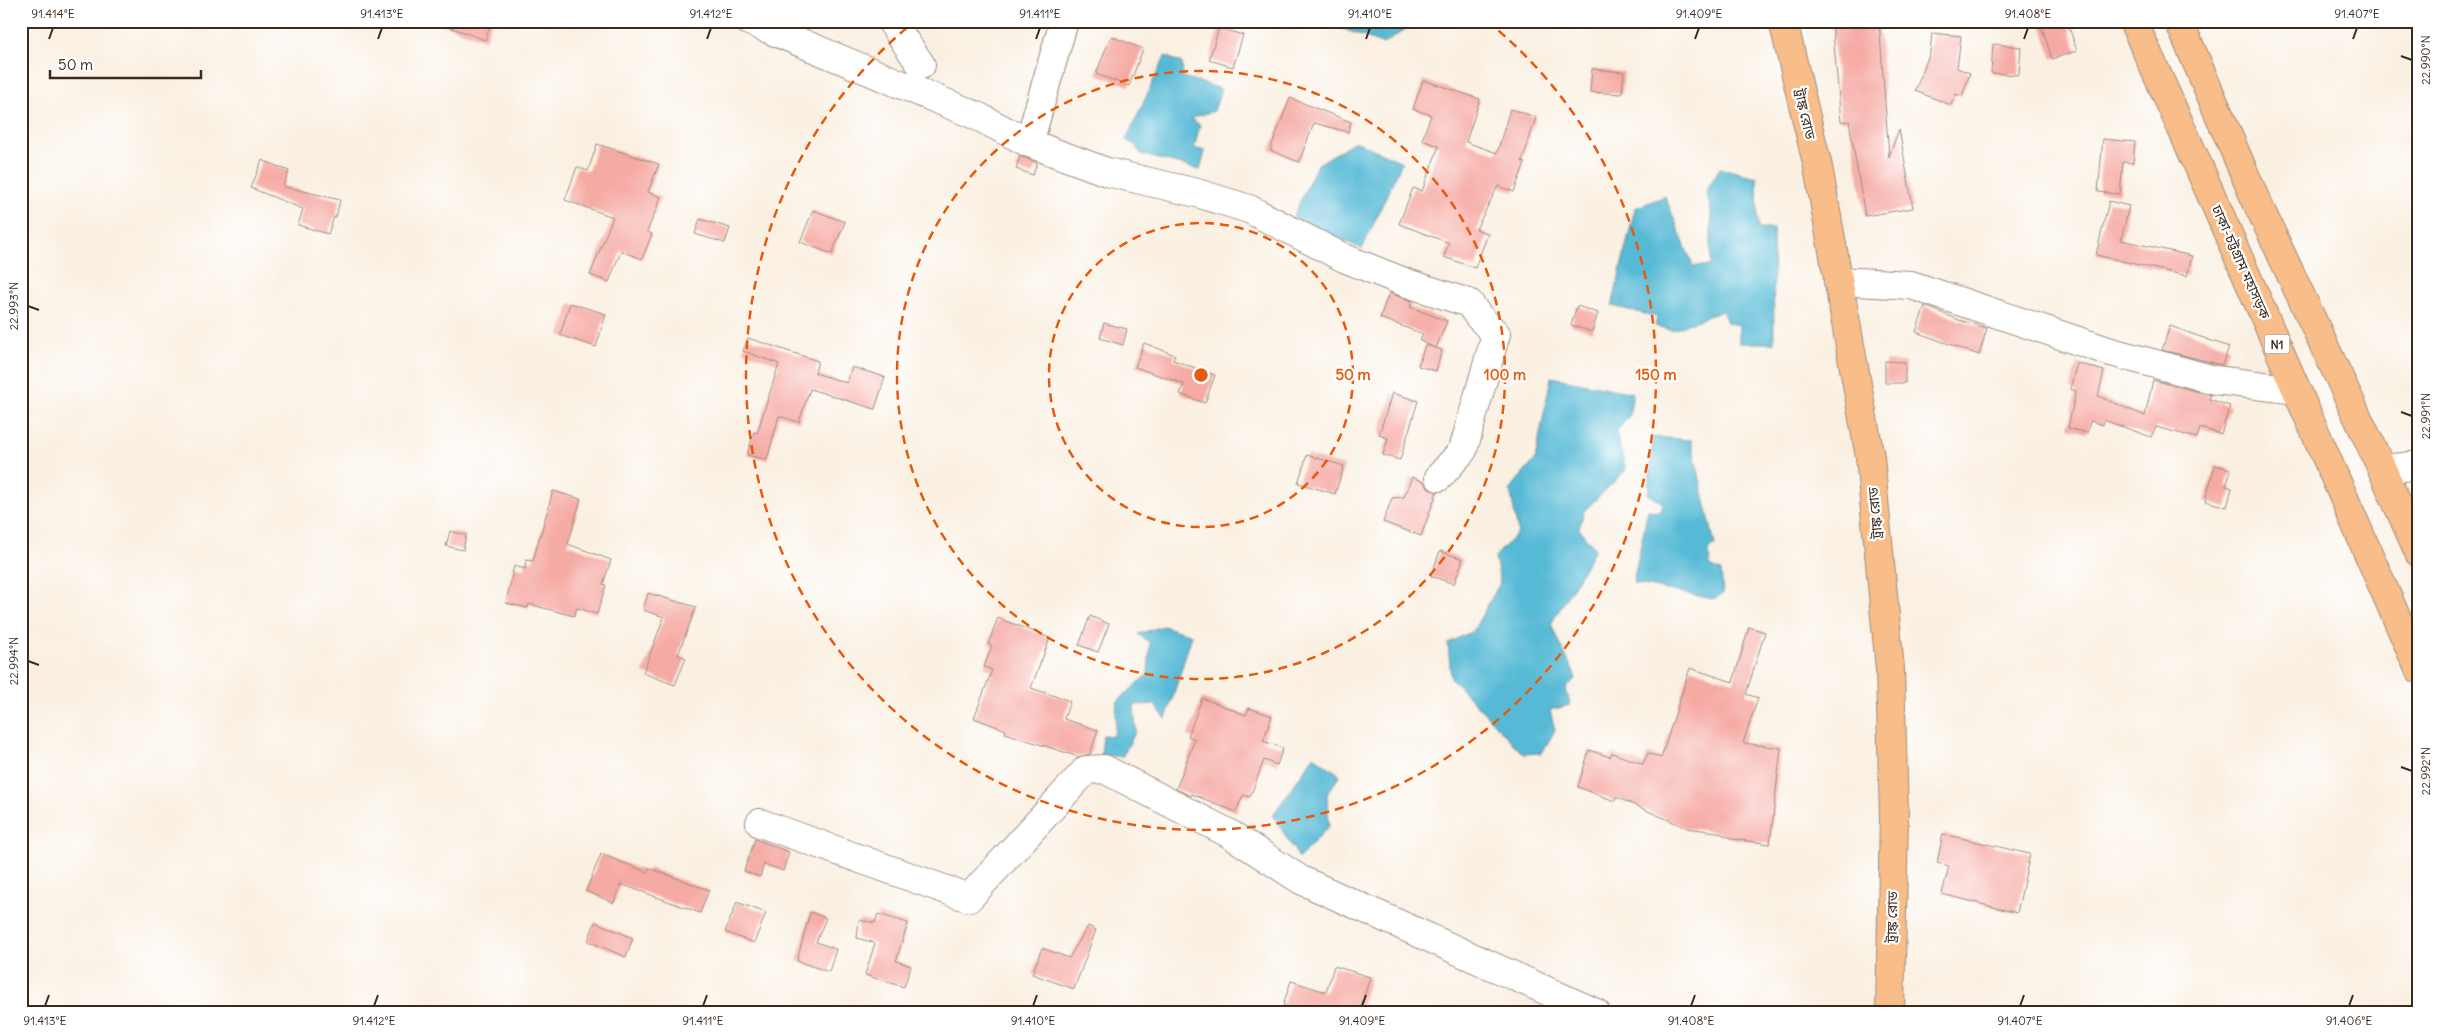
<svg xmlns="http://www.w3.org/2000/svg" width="2440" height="1034" font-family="Delius,'Noto Sans Bengali',sans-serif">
	<rect width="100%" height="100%" fill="#fff"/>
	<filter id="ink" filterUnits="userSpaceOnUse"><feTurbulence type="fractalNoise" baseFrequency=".02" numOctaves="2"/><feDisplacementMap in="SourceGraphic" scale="10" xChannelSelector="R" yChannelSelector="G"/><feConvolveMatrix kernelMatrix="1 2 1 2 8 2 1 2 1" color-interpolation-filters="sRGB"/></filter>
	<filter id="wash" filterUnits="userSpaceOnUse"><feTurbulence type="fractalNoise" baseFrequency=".0096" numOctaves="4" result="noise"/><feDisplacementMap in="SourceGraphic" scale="20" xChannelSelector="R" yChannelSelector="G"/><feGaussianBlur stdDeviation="1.12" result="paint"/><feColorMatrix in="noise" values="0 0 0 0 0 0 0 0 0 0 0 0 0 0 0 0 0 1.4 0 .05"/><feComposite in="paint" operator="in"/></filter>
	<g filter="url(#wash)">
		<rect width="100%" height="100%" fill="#faf0e2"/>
		<!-- water -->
		<path fill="#57bad6" stroke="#49727a" d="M1322,21H1403L1407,28L1384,44Z
			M1165,56L1182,63L1183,77L1221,89L1214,111L1190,118L1200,125L1194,148L1205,151L1200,170L1141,154L1135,145L1126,140Z
			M1355,141L1402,162L1362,249L1293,217L1317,165Z
			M1720,168L1757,177L1758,229H1773L1774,343H1739V326L1727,322L1722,311L1672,330L1655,326L1657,317L1612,306L1635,208L1665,196L1693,266H1711V210L1706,191Z
			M1551,377L1633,393L1629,416L1616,432L1626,470L1584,511L1579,529L1595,549L1551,624L1576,678L1566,688L1570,705L1550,710L1555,730L1542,753L1523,754L1451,678L1448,643L1473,631L1500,583L1495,557L1518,532L1510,489L1535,460Z
			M1653,437L1691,440L1715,545L1709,550L1710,566L1721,571L1723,594L1713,599L1633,583L1648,510L1661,512L1663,503L1648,494Z
			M1163,626L1192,635L1166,719L1154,704L1134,705L1136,731L1122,757L1101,755L1103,735L1114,736L1117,702L1148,674L1150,643L1138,634Z
			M1314,756L1340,775L1327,794L1329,826L1299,858L1273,815Z"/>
		<g id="blocks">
			<!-- building -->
			<path fill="#f6aaa4" d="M439,21H492L485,40L439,23Z
				M1832,21H1879L1889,157L1899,129L1913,208L1865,216L1849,121L1841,122Z
				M2040,21H2067L2077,51L2052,59Z
				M1219,28L1243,35L1233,67L1209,60Z
				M1932,33L1961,36L1957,68L1970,73L1962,96L1956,94L1951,105L1915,91L1930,52Z
				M1111,36L1143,49L1129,86L1096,74Z
				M1993,44L2021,47L2019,75L1991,73Z
				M1592,69L1624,72L1622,94L1590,92Z
				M1423,80L1480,99L1466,142L1497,153L1510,109L1536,117L1522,162L1525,163L1514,192L1498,186L1476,229L1488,234L1475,268L1444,257L1449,243L1399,224L1413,188L1422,191L1439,146L1422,140L1431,115L1413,109Z
				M1290,98L1351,122L1348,132L1314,123L1299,162L1270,150Z
				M2103,139L2135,142L2133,163L2123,162L2120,194L2098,192Z
				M597,144L659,164L648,192L661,197L647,232L652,234L642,259L621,251L609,282L590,275L613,217L565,200L577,167L588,171Z
				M1020,156L1037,163L1033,175L1016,169Z
				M262,160L289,171L283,186L340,200L336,217H334L328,234L298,225L303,209L251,188Z
				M2109,201L2129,206L2121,240L2192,256L2187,276L2096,255Z
				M813,210L845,222L832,254L800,242Z
				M700,219L730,228L725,243L695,234Z
				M1389,293L1412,301L1410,307L1447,321L1436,348L1420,341L1423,334L1380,318Z
				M570,303L606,314L596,347L560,335Z
				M1577,306L1598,313L1592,332L1571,325Z
				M1925,306L1959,320L1987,328L1979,355L1916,332Z
				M1104,323L1127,329L1123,345L1100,338Z
				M2170,326L2229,347L2222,365L2162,350Z
				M748,338L818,361L815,373L847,383L852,367L885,377L875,409L810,389L799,422L779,416L767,460L747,455L754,432L757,433L779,364L743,351Z
				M1144,343L1175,355L1173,360L1215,375L1205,403L1180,394L1184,384L1135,367Z
				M1425,345L1442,350L1436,371L1418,366Z
				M1885,361L1905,362V383H1885Z
				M2077,363L2104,371L2098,396L2145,416L2153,380L2211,395L2209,399L2230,406L2221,434L2200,428L2197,438L2156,427L2151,437L2104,420L2103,425L2090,421L2087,433L2068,428L2076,391L2070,389Z
				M1392,393L1418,401L1400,460L1383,455L1388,438L1379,435Z
				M1307,455L1344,466L1335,494L1298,483Z
				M2215,465L2231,469L2226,486L2232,488L2227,507L2205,501Z
				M1412,477L1424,482L1429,489L1437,492L1421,536L1383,522L1392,498L1404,497Z
				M553,491L581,499L568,544L611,560L603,584L606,585L597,614L577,608L574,616L529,604L528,608L506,603L514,566L525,569L526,560L533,561Z
				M450,531L466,535L463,550L446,546Z
				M1440,551L1463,559L1454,584L1431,576Z
				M648,593L696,607L678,655L686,658L675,685L643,673L664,617L643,610Z
				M1090,616L1109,624L1098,652L1079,645Z
				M998,618L1050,638L1031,688L1070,701L1064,719L1098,730L1090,754L1079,757L1005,733L1006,730L974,718L992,670L984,667L992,646L988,644Z
				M1749,627L1765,632L1746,694L1758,698L1743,743L1781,748L1770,844L1733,839L1717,832L1687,828L1616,797L1615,801L1578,787L1589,750L1610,757L1612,753L1643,764L1648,753L1661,758L1690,668L1733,682Z
				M1202,698L1246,715L1249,708L1272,716L1263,741L1283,748L1277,765L1264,760L1250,797L1243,795L1236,812L1192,794L1191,796L1176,789L1195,739L1188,736Z
				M1943,834L2030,854L2017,913L1942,894L1949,866L1937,863Z
				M755,839L789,852L783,871L764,864L760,877L744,871Z
				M601,854L647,872L649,868L709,890L700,913L621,884L614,903L586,891Z
				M737,902L766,913L754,943L725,932Z
				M810,912L826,918L816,942L836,949L829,972L797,961Z
				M878,914L908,923L896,961L911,966L904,987L865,975L875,943L857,938L859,920L875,923Z
				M595,922L633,938L626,957L588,941Z
				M1088,926L1096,930L1074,989L1032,974L1042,948L1069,958Z
				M1334,966L1370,977L1359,1013H1308L1283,1005L1291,981L1326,992Z"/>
		</g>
	</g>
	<g filter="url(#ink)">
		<use href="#blocks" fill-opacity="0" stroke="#9a8d80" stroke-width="1"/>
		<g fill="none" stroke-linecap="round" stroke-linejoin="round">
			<defs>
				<path id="minor" d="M749,21L977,116L1029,143L1107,172L1197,193L1249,209L1344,258L1404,282L1469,303L1479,317L1496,334L1463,450L1439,477
					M891,21L921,65
					M1029,143L1064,21
					M1838,281L1911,285L2111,352L2215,380L2297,390
					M2382,469L2412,466L2419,469
					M760,823L969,898L1086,770L1104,769L1230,834L1301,880L1596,1013"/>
				<path id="major" d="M1783,21L1818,167L1870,457L1890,669L1894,817L1890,1013"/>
				<path id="highway" d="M2133,21L2194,156L2419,669
					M2179,21L2254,196L2382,469L2419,553"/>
			</defs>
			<!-- minor casing -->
			<use href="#minor" stroke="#9a8d80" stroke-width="30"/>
			<!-- major casing -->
			<use href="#major" stroke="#9a8d80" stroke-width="30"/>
			<!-- highway casing -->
			<use href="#highway" stroke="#9a8d80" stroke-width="30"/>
			<!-- minor -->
			<use href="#minor" stroke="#fff" stroke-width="28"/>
			<!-- major -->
			<use href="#major" stroke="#f8bd88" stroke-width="28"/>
			<!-- highway -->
			<use href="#highway" stroke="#f8bd88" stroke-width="28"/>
		</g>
	</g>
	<!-- ticks -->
	<path fill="none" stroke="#3b2a1e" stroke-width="2" d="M49,39L53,28M378,39L382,28M707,39L711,28M1036,39L1040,28M1366,39L1370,28M1695,39L1699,28M2024,39L2028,28M2353,39L2357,28M2401,56L2412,60M28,306L39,310M2401,412L2412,416M28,661L39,665M2401,767L2412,771M45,1006L49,995M374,1006L378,995M703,1006L707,995M1033,1006L1037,995M1362,1006L1366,995M1691,1006L1695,995M2020,1006L2024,995M2349,1006L2353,995"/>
	<!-- distance rings -->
	<g fill="none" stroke="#e8590c" stroke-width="2.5" stroke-dasharray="9 6">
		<circle cx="1201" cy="375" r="152"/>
		<circle cx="1201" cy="375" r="304"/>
		<path d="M1487 21A455 455 0 1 1 915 21"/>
	</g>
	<g text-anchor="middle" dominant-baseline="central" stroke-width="4.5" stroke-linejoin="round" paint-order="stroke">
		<!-- shield labels -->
		<rect fill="#fff" stroke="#766a62" stroke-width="1" x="2264.5" y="334.5" width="25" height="19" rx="4"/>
		<g font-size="12" font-weight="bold" fill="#3b2a1e">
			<text x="2277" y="344">N1</text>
		</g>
		<!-- street labels -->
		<g font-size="14" fill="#3b2a1e" stroke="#fff">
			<text transform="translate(1805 114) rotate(77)">ট্রাঙ্ক রোড</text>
			<text transform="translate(2241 262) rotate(66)">ঢাকা-চট্টগ্রাম মহাসড়ক</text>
			<text transform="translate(1875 513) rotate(-95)">ট্রাঙ্ক রোড</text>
			<text transform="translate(1892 917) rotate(-89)">ট্রাঙ্ক রোড</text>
		</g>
	</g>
	<circle cx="1201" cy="375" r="8" fill="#e8590c" stroke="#fff" stroke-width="2.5"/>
	<g font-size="15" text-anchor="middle" font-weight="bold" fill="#e8590c" stroke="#fff" stroke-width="4.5" stroke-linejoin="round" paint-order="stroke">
		<text x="1353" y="380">50 m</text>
		<text x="1505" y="380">100 m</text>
		<text x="1656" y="380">150 m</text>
	</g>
	<!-- margin -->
	<rect width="2440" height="1034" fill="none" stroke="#fff" stroke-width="55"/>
	<!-- scale -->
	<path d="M50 70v8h151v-8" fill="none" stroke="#3b2a1e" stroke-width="2.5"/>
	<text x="58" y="70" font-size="15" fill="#3b2a1e" stroke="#ffffff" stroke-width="4" paint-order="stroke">50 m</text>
	<rect x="28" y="28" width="2384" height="978" fill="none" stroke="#3b2a1e" stroke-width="2"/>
	<g font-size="12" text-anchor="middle" fill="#3b2a1e">
		<text x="53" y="18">91.414°E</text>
		<text x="382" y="18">91.413°E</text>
		<text x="711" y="18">91.412°E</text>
		<text x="1040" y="18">91.411°E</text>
		<text x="1370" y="18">91.410°E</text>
		<text x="1699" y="18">91.409°E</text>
		<text x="2028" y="18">91.408°E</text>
		<text x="2357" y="18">91.407°E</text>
		<text transform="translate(2426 60) rotate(-90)" y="4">22.990°N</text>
		<text transform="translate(14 306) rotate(-90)" y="4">22.993°N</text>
		<text transform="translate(2426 416) rotate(-90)" y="4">22.991°N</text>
		<text transform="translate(14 661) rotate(-90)" y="4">22.994°N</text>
		<text transform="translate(2426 771) rotate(-90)" y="4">22.992°N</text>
		<text x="45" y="1025">91.413°E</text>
		<text x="374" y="1025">91.412°E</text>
		<text x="703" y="1025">91.411°E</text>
		<text x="1033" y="1025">91.410°E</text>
		<text x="1362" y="1025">91.409°E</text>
		<text x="1691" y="1025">91.408°E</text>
		<text x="2020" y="1025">91.407°E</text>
		<text x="2349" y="1025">91.406°E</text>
	</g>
</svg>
